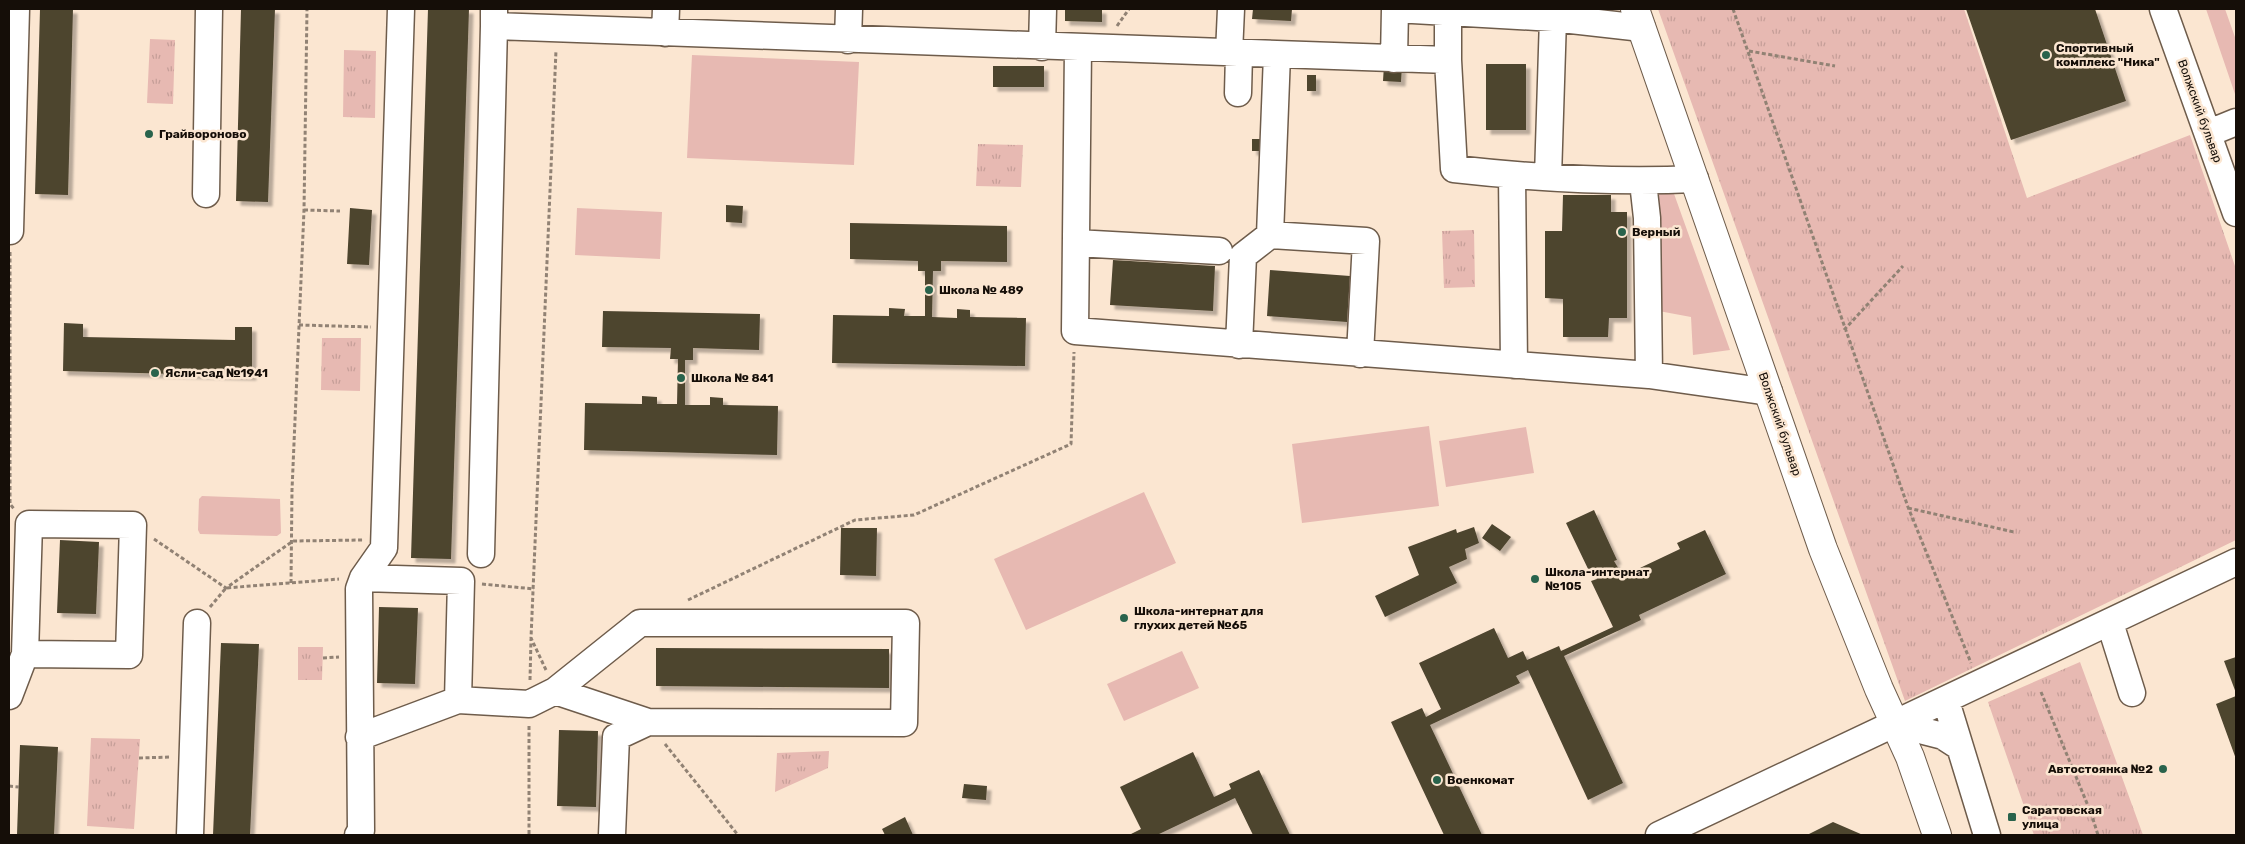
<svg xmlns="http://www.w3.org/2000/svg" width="2245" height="844" font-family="Rubik,sans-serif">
	<defs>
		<pattern id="park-tufts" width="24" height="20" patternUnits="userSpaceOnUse" patternTransform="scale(1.25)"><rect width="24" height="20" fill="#e7b9b2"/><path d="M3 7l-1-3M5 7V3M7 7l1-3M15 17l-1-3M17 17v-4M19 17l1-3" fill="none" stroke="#c59e98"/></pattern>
		<filter id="shadow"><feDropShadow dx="4.5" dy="4.5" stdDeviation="1" flood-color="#0004"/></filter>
	</defs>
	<rect width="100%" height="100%" fill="#fbe6d1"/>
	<!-- grass -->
	<path fill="#e7b9b2" d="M2206,9H2225L2236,40V97Z
		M692,55L859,62L854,165L687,158Z
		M1673,191L1730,350L1693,355L1691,317L1648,309L1644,192Z
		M577,208L662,212L660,259L575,255Z
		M1429,426L1439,506L1302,523L1292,444Z
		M1526,427L1534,473L1446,487L1439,441Z
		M1144,492L1176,563L1026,630L994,559Z
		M202,496L280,499L281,533L277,536L200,534L198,530L199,499Z
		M1182,651L1199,688L1124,721L1107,684Z"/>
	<!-- park -->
	<path fill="url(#park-tufts)" d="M1658,9H1964L2027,198L2190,135L2236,269V540L1905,701Z
		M150,39L175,40L173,104L147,103Z
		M344,50L376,51L375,118L343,117Z
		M978,144L1023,145L1021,187L976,186Z
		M1474,230L1475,287L1444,288L1442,231Z
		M322,338H361L360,391L321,390Z
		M298,647H323L322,680H298Z
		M2080,662L2143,835H2034L1988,702Z
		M91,738L140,739L134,829L87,826Z
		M829,751L828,768L775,792L777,753Z"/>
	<!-- building -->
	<path fill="#4d442f" filter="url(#shadow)" d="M40,9H73L68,195L35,194Z
		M241,9H275L268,202L236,201Z
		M428,9H469L451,559L411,558Z
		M1065,9H1102V22L1065,21Z
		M1253,9H1292L1291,21L1252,19Z
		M1966,9H2095L2126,101L2011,140Z
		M1486,64H1526V130H1486Z
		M1384,65H1402L1401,82L1383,81Z
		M993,66H1044V87H993Z
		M1307,75H1316V91H1307Z
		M1252,139H1263L1264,151H1252Z
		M1563,195H1611V212H1627V318H1609L1608,337H1563V299L1545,298V231H1562Z
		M726,205L743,206L742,223L726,222Z
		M350,208L372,210L369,265L347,264Z
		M850,223L1007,226V262L941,261V271H933L932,317L957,318V309L970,310V317L1026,318L1025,366L832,363L833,315L889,316V308L905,309L904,316H925V271H918V261L850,259Z
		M1113,260L1215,266L1213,311L1110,305Z
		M1270,270L1350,276L1347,322L1267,316Z
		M603,311L760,314L759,350L693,348V360H685V405H710V397L723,398V405L778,406L777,455L584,450L585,403L642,404V396L657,397V404H677L678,359H670L671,348L602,347Z
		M64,323L83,324V337L235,340V327H252V376L63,371Z
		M1594,510L1617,560L1614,561L1623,576L1680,549L1677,543L1705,530L1726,574L1639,615L1641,620L1564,656L1623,783L1588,800L1528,670L1516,676L1520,683L1430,725L1482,835H1444L1391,722L1422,708L1426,717L1441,709L1419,663L1494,628L1508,658L1523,651L1527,660L1559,646L1561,651L1613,627L1591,581L1597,579L1594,572L1590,573L1566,523Z
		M1492,524L1511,537L1500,551L1482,538Z
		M1474,527L1479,543L1465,549L1467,559L1449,567L1457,583L1385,617L1375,596L1419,575L1408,547L1456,529L1457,533Z
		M841,528H877L876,576L840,575Z
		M60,540L99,542L96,614L57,613Z
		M379,607L418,608L415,684L377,683Z
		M221,643L259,644L250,835H213Z
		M656,648L889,649V688L656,686Z
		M2236,657V693L2224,661Z
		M2236,696V759L2216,704Z
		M559,730L598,731L596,807L557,806Z
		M20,745L58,747L54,835H17Z
		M1193,752L1214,797L1231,789L1229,784L1259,770L1290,835H1253L1235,798L1157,835H1129L1141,829L1120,787Z
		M964,784L987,786L986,800L962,798Z
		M905,817L913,835H885L882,829Z
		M1833,822L1863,835H1807Z"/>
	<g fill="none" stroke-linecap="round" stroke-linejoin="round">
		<defs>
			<path id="minor" d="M494,9V26L1448,60V12L1553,18L1642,28
				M2163,9L2236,213
				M665,33L666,9
				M848,40L849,9
				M1042,47L1043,9
				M1078,48L1075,331L1649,375L1769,392
				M1229,53L1231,9
				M1394,59L1395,9L1448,12
				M1448,60L1454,169C1534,178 1614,183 1695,179
				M1238,93L1239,54
				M2209,133L2236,122
				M1512,175L1514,365
				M1548,177L1553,18
				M1643,182L1647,218L1649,375
				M206,194L209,9
				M10,231L16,9
				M1270,235L1277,55
				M1076,243L1219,251
				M1239,345L1243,256L1270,235L1366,241L1360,354
				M481,554L494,26
				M363,578L461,581L458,700
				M2110,623L2132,693
				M555,691L648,722
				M9,696L25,654L29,524L133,525L129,655L25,654
				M1946,701L1987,835
				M1896,724L1943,736L1960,747
				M359,737L458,700L529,704L555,691L640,623H906L904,723L648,722L616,737L612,835
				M190,835L197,623
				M358,835L361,831L359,589L363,578L384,548L401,9
				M1659,835L2236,562"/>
			<path id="major" d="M1635,9L1823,549L1879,689L1910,757L1937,835"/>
		</defs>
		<!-- minor casing -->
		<use href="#minor" stroke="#6e5c4b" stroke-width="29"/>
		<!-- major casing -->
		<use href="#major" stroke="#6e5c4b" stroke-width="30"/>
		<!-- path -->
		<path stroke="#918274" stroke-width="3" stroke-dasharray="4 2.5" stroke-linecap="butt" d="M1733,9L1908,507L1971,663
			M1117,26L1129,9
			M1749,51L1835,66
			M304,210L340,211
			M10,252V504L14,509
			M299,325L371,327
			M1844,330L1903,266
			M1908,508L2014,532
			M154,539L226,588L293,541L363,540
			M291,583L292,490L304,210L307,9
			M482,584L534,589
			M688,600L855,520L914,515L1071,444L1074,352
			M210,607L226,588L339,579
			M323,658L339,657
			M546,670L531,638L556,50
			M530,680L531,639
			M2041,692L2091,813L2098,835
			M529,726V835
			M665,744L738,835
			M139,758L171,757
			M9,786L19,787"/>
		<!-- minor -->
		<use href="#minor" stroke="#fff" stroke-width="26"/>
		<!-- major -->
		<use href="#major" stroke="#fff" stroke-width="28"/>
	</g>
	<!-- markers -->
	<g fill="#29634c" stroke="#fbe6d1" stroke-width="2">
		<circle cx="2046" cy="55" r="5"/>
		<circle cx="149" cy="134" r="5"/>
		<circle cx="1622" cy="232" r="5"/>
		<circle cx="929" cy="290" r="5"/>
		<circle cx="155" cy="373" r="5"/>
		<circle cx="681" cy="378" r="5"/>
		<circle cx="1535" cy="579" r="5"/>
		<circle cx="1124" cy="618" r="5"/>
		<circle cx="2163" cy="769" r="5"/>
		<circle cx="1437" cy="780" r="5"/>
		<rect x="2007" y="812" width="10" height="10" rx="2.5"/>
	</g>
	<g text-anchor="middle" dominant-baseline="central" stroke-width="5" stroke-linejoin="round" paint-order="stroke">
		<!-- poi labels -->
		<g font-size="12" font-weight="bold" fill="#150e08" stroke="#fbe6d1" text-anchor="start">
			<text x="2056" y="48">Спортивный<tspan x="2056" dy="14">комплекс "Ника"</tspan></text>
			<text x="159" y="134">Грайвороново</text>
			<text x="1632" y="232">Верный</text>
			<text x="939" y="290">Школа № 489</text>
			<text x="165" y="373">Ясли-сад №1941</text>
			<text x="691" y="378">Школа № 841</text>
			<text x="1545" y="572">Школа-интернат<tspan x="1545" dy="14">№105</tspan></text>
			<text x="1134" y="611">Школа-интернат для<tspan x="1134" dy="14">глухих детей №65</tspan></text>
			<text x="2153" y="769" text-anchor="end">Автостоянка №2</text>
			<text x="1447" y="780">Военкомат</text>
			<text x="2022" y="810">Саратовская<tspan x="2022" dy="14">улица</tspan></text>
		</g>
		<!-- street labels -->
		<g font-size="12" fill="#150e08" stroke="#fbe6d1">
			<text transform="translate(2200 111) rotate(70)">Волжский бульвар</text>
			<text transform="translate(1780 424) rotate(71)">Волжский бульвар</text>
		</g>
	</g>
	<!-- border -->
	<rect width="2245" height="844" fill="none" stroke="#150e08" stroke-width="20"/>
</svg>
